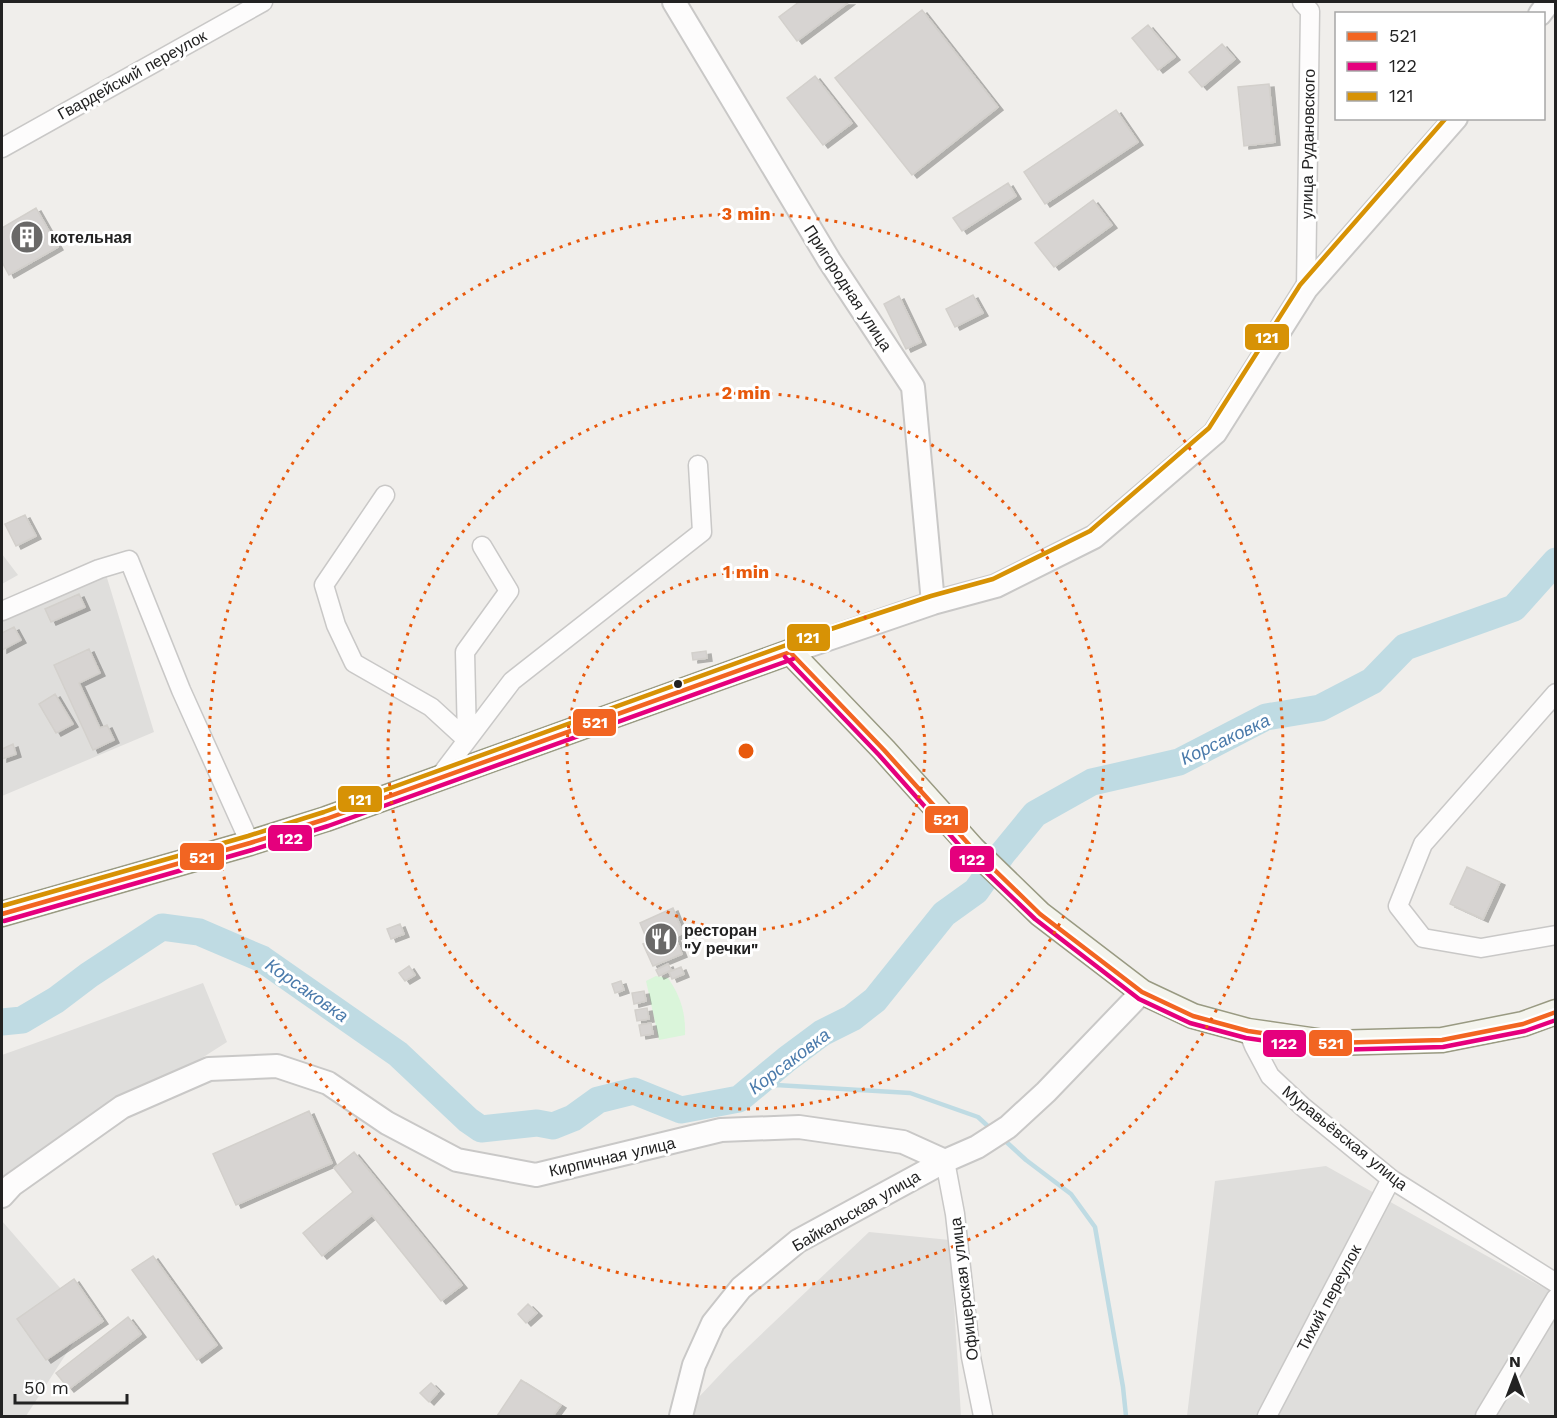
<svg xmlns="http://www.w3.org/2000/svg" width="1557" height="1418" font-family="'Work Sans',sans-serif">
	<defs>
		<filter id="shadow"><feDropShadow dx="5" dy="3" stdDeviation="0" flood-color="#0004"/></filter>
	</defs>
	<rect width="100%" height="100%" fill="#f0eeeb"/>
	<!-- residential -->
	<path fill="#dfdedc" d="M2,554L18,575L2,584Z
		M104,568L154,732L2,796V607Z
		M203,983L227,1042L2,1185V1055Z
		M1326,1166L1555,1294V1416H1187L1215,1181Z
		M2,1221L88,1320L26,1416H2Z
		M869,1232L950,1240L961,1416H690L697,1399L730,1364Z"/>
	<!-- park -->
	<path fill="#daf5da" d="M656,976L668,978C680,995 686,1013 685,1035L659,1040L646,981Z"/>
	<g fill="none" stroke-linecap="round" stroke-linejoin="round">
		<!-- stream -->
		<path stroke="#bfdbe3" stroke-width="4.5" d="M739,1099L776,1085L910,1093L978,1117L991,1129
			M1002,1138L1026,1160L1071,1194L1095,1227L1123,1387L1126,1416"/>
		<!-- river -->
		<path stroke="#bfdbe3" stroke-width="27" d="M2,1022L22,1020L56,1000L89,975L162,927L199,932L262,959L398,1054L468,1120L481,1129L537,1123L553,1126L573,1118L598,1100L634,1091L681,1110L739,1099L787,1059L822,1033L852,1018L875,1000L944,914L976,891L1003,853L1035,814L1092,782L1179,762L1266,717L1320,708L1372,681L1405,647L1514,608L1556,561"/>
	</g>
	<!-- building -->
	<path fill="#d7d4d2" stroke="#d3d0cc" stroke-width="1.5" filter="url(#shadow)" d="M799,2H849L797,41L779,17Z
		M922,10L998,107L912,175L835,78Z
		M1148,25L1175,57L1158,70L1132,38Z
		M1222,44L1235,59L1202,87L1189,72Z
		M815,76L852,123L823,145L787,98Z
		M1269,84L1275,142L1244,146L1238,87Z
		M1116,110L1138,142L1045,204L1024,172Z
		M1008,183L1016,196L962,231L953,218Z
		M1093,200L1112,225L1054,267L1035,243Z
		M36,208L58,247L9,275L2,262V228Z
		M973,295L983,313L955,327L946,309Z
		M899,296L921,342L906,349L884,304Z
		M25,515L36,536L16,546L5,524Z
		M79,594L85,607L51,622L45,609Z
		M14,627L21,640L2,650V633Z
		M89,649L100,673L79,683L100,728L107,725L114,740L93,750L54,665Z
		M706,651L707,658L693,660L692,653Z
		M55,694L73,724L56,733L39,704Z
		M13,744L16,754L2,759V749Z
		M1467,867L1500,882L1483,919L1450,904Z
		M673,908L683,933L675,937L682,954L653,966L643,944L648,942L640,923Z
		M400,924L404,934L391,939L387,929Z
		M668,964L671,970L659,976L656,970Z
		M409,966L415,975L405,981L399,973Z
		M681,967L684,974L672,979L669,972Z
		M621,981L624,990L615,993L612,984Z
		M644,991L646,1001L634,1004L632,993Z
		M647,1008L649,1019L637,1021L635,1010Z
		M651,1023L653,1034L641,1036L639,1025Z
		M309,1111L332,1163L236,1205L213,1154Z
		M354,1152L462,1285L441,1301L372,1215L322,1256L303,1233L353,1192L334,1168Z
		M153,1256L217,1345L197,1360L132,1270Z
		M74,1279L103,1321L46,1360L17,1319Z
		M528,1304L537,1313L526,1323L518,1314Z
		M128,1317L141,1334L69,1389L56,1373Z
		M521,1380L561,1405L553,1416H497Z
		M431,1383L439,1391L429,1402L420,1393Z"/>
	<g fill="none" stroke-linecap="round" stroke-linejoin="round">
		<defs>
			<path id="minor" d="M1302,2L1310,11L1306,289
				M2,148L263,2
				M385,495L324,585L336,625L354,663L431,707L467,740
				M2,611L99,569L129,560L181,690L250,843
				M1556,693L1423,844L1398,906L1423,938L1481,948L1556,935
				M467,740L465,652L509,591L482,546
				M437,780L512,681L702,532L698,465
				M1248,1031L1254,1046L1270,1076L1303,1107L1391,1179L1556,1283
				M945,1161L955,1214L971,1357L983,1416
				M1267,1416L1391,1179
				M1485,1416L1556,1298"/>
			<path id="tertiary" d="M674,2L829,260L913,387L933,603
				M1540,14L1549,2
				M790,652L933,603L996,586L1094,537L1215,433L1306,289L1456,118
				M2,1196L12,1185L122,1107L209,1069L277,1066L328,1083L387,1123L457,1160L536,1175L721,1130L799,1127L903,1142L945,1161
				M681,1416L694,1365L713,1323L741,1288L798,1241L945,1161L977,1147L1008,1127L1046,1092L1142,992"/>
			<path id="secondary" d="M2,914L250,843L326,819L790,652L884,750L973,849L1040,914L1142,992L1193,1016L1248,1031L1331,1043L1442,1040L1523,1024L1556,1012"/>
		</defs>
		<!-- minor casing -->
		<use href="#minor" stroke="#c9c8c7" stroke-width="21"/>
		<!-- tertiary casing -->
		<use href="#tertiary" stroke="#c9c8c7" stroke-width="26"/>
		<!-- secondary casing -->
		<use href="#secondary" stroke="#999a82" stroke-width="27"/>
		<!-- minor -->
		<use href="#minor" stroke="#fdfcfc" stroke-width="18"/>
		<!-- tertiary -->
		<use href="#tertiary" stroke="#fdfcfc" stroke-width="22"/>
		<!-- secondary -->
		<use href="#secondary" stroke="#f4f4ed" stroke-width="24"/>
		<defs>
			<path id="bus-1" d="M790,652L884,750L973,849L1040,914L1142,992L1193,1016L1248,1031L1331,1043L1442,1040L1523,1024L1556,1012
				M2,914L250,843L326,819L790,652"/>
			<path id="bus-2" d="M785,657L879,755L967,854L1035,919L1139,999L1190,1023L1246,1038L1331,1050L1443,1047L1525,1031L1556,1020
				M4,921L252,850L328,826L793,659"/>
			<path id="bus-3" d="M2,906L248,836L324,812L831,629L931,596L993,579L1090,531L1209,428L1300,285L1446,118"/>
		</defs>
		<!-- bus-1 casing -->
		<use href="#bus-1" stroke="#fff" stroke-width="9"/>
		<!-- bus-2 casing -->
		<use href="#bus-2" stroke="#fff" stroke-width="9"/>
		<!-- bus-3 casing -->
		<use href="#bus-3" stroke="#fff" stroke-width="9"/>
		<!-- bus-1 -->
		<use href="#bus-1" stroke="#f26522" stroke-width="4.5"/>
		<!-- bus-2 -->
		<use href="#bus-2" stroke="#e5007d" stroke-width="4.5"/>
		<!-- bus-3 -->
		<use href="#bus-3" stroke="#d79205" stroke-width="4.5"/>
	</g>
	<!-- distance rings -->
	<g fill="none" stroke="#e8590c" stroke-width="3" stroke-dasharray="3 6">
		<circle cx="746" cy="751" r="179"/>
		<circle cx="746" cy="751" r="358"/>
		<circle cx="746" cy="751" r="537"/>
	</g>
	<!-- icons -->
	<defs>
		<symbol id="building-disc" viewBox="-11 -11 22 22"><circle r="9.5" fill="#6a6968" stroke="#fff"/><path d="M-4-6H4V6H1V3H-1V6H-4ZM-2.5-4.3h1.7v1.8h-1.7ZM.8-4.3h1.7v1.8H.8ZM-2.5-1h1.7V.8h-1.7ZM.8-1h1.7V.8H.8Z" fill="#fff"/></symbol>
		<symbol id="restaurant-disc" viewBox="-11 -11 22 22"><circle r="9.5" fill="#6a6968" stroke="#fff"/><path d="M-5-6h1v4h1v-4h1v4h1v-4h1v5L-1.5 .5V6h-2V.5L-5-1ZM5-6V6H3V1.5H1.5Q1.5-4 5-6Z" fill="#fff"/></symbol>
	</defs>
	<g fill-rule="evenodd">
		<use href="#building-disc" x="8" y="218" width="38" height="38"/>
		<use href="#restaurant-disc" x="642" y="920" width="38" height="38"/>
	</g>
	<!-- markers -->
	<circle fill="#222" stroke="#fff" stroke-width="2" cx="678" cy="684" r="5"/>
	<g text-anchor="middle" dominant-baseline="central" stroke-width="6" stroke-linejoin="round" paint-order="stroke">
		<!-- street labels -->
		<g font-size="16" fill="#222" stroke="#fff">
			<text transform="translate(132 75) rotate(-29)">Гвардейский переулок</text>
			<text transform="translate(1308 144) rotate(-89)">улица Рудановского</text>
			<text transform="translate(848 288) rotate(57)">Пригородная улица</text>
			<text transform="translate(1345 1138) rotate(39)">Муравьёвская улица</text>
			<text transform="translate(612 1157) rotate(-13)">Кирпичная улица</text>
			<text transform="translate(856 1211) rotate(-30)">Байкальская улица</text>
			<text transform="translate(964 1289) rotate(-97)">Офицерская улица</text>
			<text transform="translate(1329 1298) rotate(-62)">Тихий переулок</text>
		</g>
		<!-- poi labels -->
		<g font-size="16" font-weight="bold" fill="#222" stroke="#fff" text-anchor="start">
			<text x="50" y="237">котельная</text>
			<text x="684" y="930">ресторан<tspan x="684" dy="18">"У речки"</tspan></text>
		</g>
		<!-- water labels -->
		<g font-size="18" font-style="italic" fill="#4a7aab" stroke="#fff">
			<text transform="translate(1225 739) rotate(-25)">Корсаковка</text>
			<text transform="translate(307 990) rotate(35)">Корсаковка</text>
			<text transform="translate(789 1061) rotate(-37)">Корсаковка</text>
		</g>
	</g>
	<circle cx="746" cy="751" r="9" fill="#e8590c" stroke="#fff" stroke-width="3"/>
	<g font-size="18" text-anchor="middle" font-weight="bold" fill="#e8590c" stroke="#fff" stroke-width="6" stroke-linejoin="round" paint-order="stroke">
		<text x="746" y="220">3 min</text>
		<text x="746" y="399">2 min</text>
		<text x="746" y="578">1 min</text>
	</g>
	<g stroke="#fff" stroke-width="2">
		<rect x="1244" y="323" width="46" height="28" rx="6" fill="#d79205"/>
		<rect x="786" y="623" width="45" height="29" rx="6" fill="#d79205"/>
		<rect x="572" y="708" width="45" height="29" rx="6" fill="#f26522"/>
		<rect x="337" y="785" width="46" height="28" rx="6" fill="#d79205"/>
		<rect x="924" y="805" width="45" height="29" rx="6" fill="#f26522"/>
		<rect x="267" y="824" width="46" height="28" rx="6" fill="#e5007d"/>
		<rect x="179" y="842" width="46" height="29" rx="6" fill="#f26522"/>
		<rect x="949" y="845" width="46" height="28" rx="6" fill="#e5007d"/>
		<rect x="1308" y="1029" width="45" height="28" rx="6" fill="#f26522"/>
		<rect x="1262" y="1029" width="45" height="29" rx="6" fill="#e5007d"/>
	</g>
	<g font-size="16" text-anchor="middle" font-weight="bold" fill="#fff">
		<text x="1267" y="343">121</text>
		<text x="808" y="643">121</text>
		<text x="595" y="728">521</text>
		<text x="360" y="805">121</text>
		<text x="946" y="825">521</text>
		<text x="290" y="844">122</text>
		<text x="202" y="863">521</text>
		<text x="972" y="865">122</text>
		<text x="1331" y="1049">521</text>
		<text x="1284" y="1049">122</text>
	</g>
	<!-- border -->
	<rect width="1557" height="1418" fill="none" stroke="#222222" stroke-width="6"/>
	<!-- legend -->
	<rect x="1335" y="12" width="210" height="108" fill="#ffffff" stroke="#a7a7a7" stroke-width="1.5"/>
	<rect x="1347" y="32" width="30" height="9" fill="#f26522" stroke="#a7a7a7" stroke-width="1.5"/>
	<text x="1389" y="42" font-size="18" fill="#222222">521</text>
	<rect x="1347" y="62" width="30" height="9" fill="#e5007d" stroke="#a7a7a7" stroke-width="1.5"/>
	<text x="1389" y="72" font-size="18" fill="#222222">122</text>
	<rect x="1347" y="92" width="30" height="9" fill="#d79205" stroke="#a7a7a7" stroke-width="1.5"/>
	<text x="1389" y="102" font-size="18" fill="#222222">121</text>
	<!-- north arrow -->
	<g transform="translate(1515 1376)" stroke="#ffffff" stroke-width="4.5" paint-order="stroke">
	<path d="M0-4.5L10 22L0 15L-10 22Z" fill="#222222"/>
	<text y="-9" font-size="16" font-weight="bold" text-anchor="middle" fill="#222222">N</text>
	</g>
	<!-- scale -->
	<path d="M15 1394v9h112v-9" fill="none" stroke="#222222" stroke-width="3"/>
	<text x="24" y="1394" font-size="18" fill="#222222" stroke="#ffffff" stroke-width="4.5" paint-order="stroke">50 m</text>
</svg>
